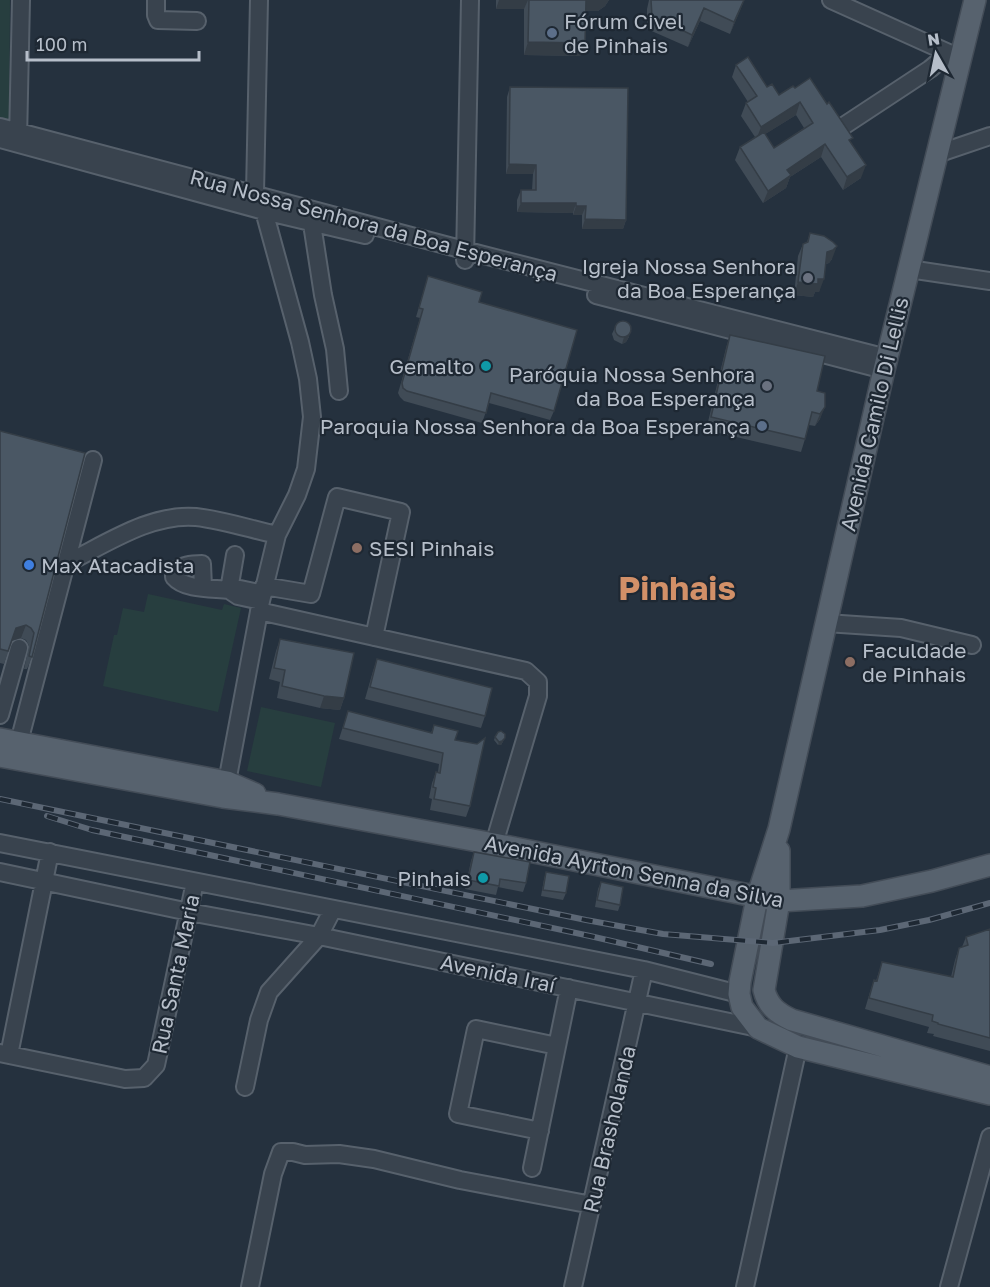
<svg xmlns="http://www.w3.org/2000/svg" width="990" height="1287" font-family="'Golos Text',sans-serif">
	<rect width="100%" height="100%" fill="#25313e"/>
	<!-- green -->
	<path fill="#273e3f" d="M0,0H10L9,120L0,117Z
		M148,594L222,610L224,604L241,608L218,712L103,686L114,635H117L123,608L144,612Z
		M261,707L335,723L321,787L247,771Z"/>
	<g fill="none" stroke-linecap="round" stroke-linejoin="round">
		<defs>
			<path id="minor" d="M156,0V15L158,20L197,21
				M831,0L960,58
				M845,125L930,69L949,53
				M0,127L464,250L887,358
				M0,139L264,211L365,235
				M18,140L21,0
				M937,154L990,136
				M310,211L323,295L335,349L339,391
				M465,260L470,0
				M909,269L990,281
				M596,295L884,370
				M67,563C106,544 151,513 196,517C223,520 250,529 277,535
				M264,586L311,594L337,497L401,512L374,637
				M203,587L202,564C190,564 183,565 174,572V577C185,590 213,588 229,590L235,555
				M261,601L238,596L229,590L240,589L263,594
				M259,611L526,671L538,682V696L494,844
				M826,623L901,628L972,645
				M0,715L19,648
				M19,742L93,460
				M227,782L261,601L277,535L297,495L306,469L312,417L308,379L300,342L264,211L255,193L259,0
				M0,843L644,970L739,994
				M0,872L189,912L319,936L758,1028
				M0,1053L125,1079L144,1078L156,1065L195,882
				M9,1055L50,852
				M245,1087L259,1020L269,992L319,936L333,909
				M540,1131L458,1114L476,1029L557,1046
				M532,1168L569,988
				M250,1287L273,1174L281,1152H293L305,1155L339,1154L374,1159L460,1180L592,1205
				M573,1287L644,970
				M745,1287L798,1047
				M949,1287L990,1137"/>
			<path id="major" d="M975,0L884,370L779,829L757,898L740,982L739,994L742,1007L758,1028L798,1047L990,1094
				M0,739L227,782L255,794
				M0,756L223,797L278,804L494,844L779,901L862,896L932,881L990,865
				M779,851V901L764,990C768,1006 777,1013 792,1020L990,1077"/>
		</defs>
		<!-- minor casing -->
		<use href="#minor" stroke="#57616c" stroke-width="20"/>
		<!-- major casing -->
		<use href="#major" stroke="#434c57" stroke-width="24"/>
		<!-- minor -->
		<use href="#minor" stroke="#39434e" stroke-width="16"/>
		<!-- major -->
		<use href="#major" stroke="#57626e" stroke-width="21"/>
		<defs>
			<path id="rail" d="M0,799L586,920L663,934L773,943L880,930L929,920L990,903
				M47,816L92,830L590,936L711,964"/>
		</defs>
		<!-- rail casing -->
		<use href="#rail" stroke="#5c6775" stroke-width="6"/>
		<!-- rail -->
		<use href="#rail" stroke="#1e2833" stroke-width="4" stroke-dasharray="11" stroke-linecap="butt"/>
	</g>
	<!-- wall -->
	<path fill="#404b56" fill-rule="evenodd" d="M496,0H609L605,6L598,11H586L585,43L580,56L524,55V9H496Z
		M649,0H744L730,34L700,21L688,47L647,29V9Z
		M736,65L779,95L795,88L851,143L861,178L843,190L821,157L790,177L786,188L763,203L735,160L740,147L755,137L741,116L746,103L748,102L732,77ZM796,115L804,128L774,148L765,134Z
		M510,87L626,220L623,229H582V215H573V213L517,212V200L521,190H532L533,174H506L507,97Z
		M810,233L832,259L829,263L826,264L819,292H815L813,297L794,295L798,256L803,244L807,242Z
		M428,276L479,302L554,411L550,420L489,403L482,423L404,401L400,397L398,393L420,318L416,317Z
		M617,323L629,337L626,342L622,344L614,340L612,334Z
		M730,335L817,391L825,393L820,419L815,426L809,425L805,439L801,452L706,430L726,348Z
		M0,431L85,453L32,657L27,669H24L29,646L26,640L21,638L12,641L4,664L0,663Z
		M280,639L344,698L340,710L320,708L277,698L280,682L269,679L276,651Z
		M377,659L485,716L481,728L365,699L373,671Z
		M348,711L431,733L434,725L455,740L470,806L466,817L430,810L432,799L429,798L432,783L436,772H438L439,764L339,739Z
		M495,737L505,738L501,745H498L494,740Z
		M474,852L526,883L523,892L498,887L496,895L465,889L471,861Z
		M546,872L566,893L563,900L541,896L544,879Z
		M601,882L620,905L618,911L595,907L598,889Z
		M990,929V1051L933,1036L934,1034L927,1033L929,1027L865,1009L870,992L874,980L876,981L882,962L951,977L955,960L959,948L962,947L966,937Z"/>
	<!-- shaded-wall -->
	<path fill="#343d46" d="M499,0H528L524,9H496Z
		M585,0H609L605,6L598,11H581Z
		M744,0L740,11L730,34L734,22Z
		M704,8L700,21L688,47L692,35Z
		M528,42L585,43L580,56L524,55Z
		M800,102L796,115L756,140L761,127Z
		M825,144L821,157L790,177L786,188L763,203L768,191L787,170Z
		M509,164L536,165L533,174H506Z
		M866,165L861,178L843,190L847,177Z
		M521,203H576L573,213L517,212Z
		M576,206H586L582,215H573Z
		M585,219L626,220L623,229H582Z
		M837,246L832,259L829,263L822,265L827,252Z
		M818,279H824L819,292H815L813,297L794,295L798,282Z
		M632,331L626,342L622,344L624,337Z
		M825,407L820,419L815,426L820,414Z
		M26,625L21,638L11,641L16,628Z
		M324,696L344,698L340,710L320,708Z
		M505,738L501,745H498L499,742Z"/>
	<!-- building -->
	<path fill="#4a5764" stroke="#343d46" stroke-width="1.5" d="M529,0H586L585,43L528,42Z
		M651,0H744L734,22L704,8L692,35L652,16Z
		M748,57L767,87L772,84L779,95L793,86L795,88L810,78L827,104L829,102L853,138L849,140L866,165L847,177L825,144L787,170L791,175L768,191L740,147L764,132L774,148L813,123L800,102L761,127L746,103L757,96L736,65Z
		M510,87L628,88L626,220L585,219L586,206H576V203H521V190H536V165L509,164Z
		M810,233L824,236L833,242L837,246L833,250L827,252L824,279H818V284L798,282L803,244L808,242Z
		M428,276L482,292L479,302L577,330L554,411L491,393L486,413L407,391L403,388L402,383L423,309L419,308Z
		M615 329a8 8 0 1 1 16 0a8 8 0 1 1-16 0Z
		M730,335L825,356L817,391L825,393V407L820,414L812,412L805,439L711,417Z
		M0,431L85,453L32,657L29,656L34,633L31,628L26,625L16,628L8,651L0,649Z
		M280,639L354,653L344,698L324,696L282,686L285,670L274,668Z
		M377,659L492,688L485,716L370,687Z
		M348,711L432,733L434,725L458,731L455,740L477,744L485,738L470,806L434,799L436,788L433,787L436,772L440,773L443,753L343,728Z
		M501,731L505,734V738L502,741L499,742L495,737L498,732Z
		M474,852L530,862L526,883L500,879L499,886L468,880Z
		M546,872L569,876L566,893L543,890Z
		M601,882L623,887L620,905L597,900Z
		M990,929V1038L938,1024V1023L932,1021L933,1015L869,998L874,980L877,981L882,962L953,977L959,948L968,945L966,937Z"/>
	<!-- markers -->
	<g fill="#5c6f8a" stroke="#1e2833" stroke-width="2">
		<circle cx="552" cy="33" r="6"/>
		<circle cx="762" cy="426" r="6"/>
	</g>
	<g fill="#6b7280" stroke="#1e2833" stroke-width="2">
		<circle cx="808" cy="278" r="6"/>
		<circle cx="767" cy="386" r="6"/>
	</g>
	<g fill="#0f9aa8" stroke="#1e2833" stroke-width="2">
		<circle cx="486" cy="366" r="6"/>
		<circle cx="483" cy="878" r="6"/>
	</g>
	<g fill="#8d6e63" stroke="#1e2833" stroke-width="2">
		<circle cx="357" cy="548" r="6"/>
		<circle cx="850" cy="662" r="6"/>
	</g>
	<circle fill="#3f7fe0" stroke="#1e2833" stroke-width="2" cx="29" cy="565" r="6"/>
	<g text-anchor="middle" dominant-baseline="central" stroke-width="4.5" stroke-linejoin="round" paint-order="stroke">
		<!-- poi labels -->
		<g font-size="21" fill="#b6bec9" stroke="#1e2833" text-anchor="end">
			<text x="564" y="21" text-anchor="start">Fórum Civel<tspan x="564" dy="24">de Pinhais</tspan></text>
			<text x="796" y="266">Igreja Nossa Senhora<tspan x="796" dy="24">da Boa Esperança</tspan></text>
			<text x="474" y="366">Gemalto</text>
			<text x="755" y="374">Paróquia Nossa Senhora<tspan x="755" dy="24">da Boa Esperança</tspan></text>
			<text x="750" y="426">Paroquia Nossa Senhora da Boa Esperança</text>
			<text x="369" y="548" text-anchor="start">SESI Pinhais</text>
			<text x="41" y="565" text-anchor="start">Max Atacadista</text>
			<text x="862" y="650" text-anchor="start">Faculdade<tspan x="862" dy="24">de Pinhais</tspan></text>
			<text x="471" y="878">Pinhais</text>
		</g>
		<!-- street labels -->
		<g font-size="21" fill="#b6bec9" stroke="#1e2833">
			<text transform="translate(374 225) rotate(15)">Rua Nossa Senhora da Boa Esperança</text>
			<text transform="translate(874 414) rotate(-77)">Avenida Camilo Di Lellis</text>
			<text transform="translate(634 871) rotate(11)">Avenida Ayrton Senna da Silva</text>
			<text transform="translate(498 973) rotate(12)">Avenida Iraí</text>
			<text transform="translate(175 974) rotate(-78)">Rua Santa Maria</text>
			<text transform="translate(609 1129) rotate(-77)">Rua Brasholanda</text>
		</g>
		<!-- town labels -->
		<g font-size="33" font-weight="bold" fill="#d29068" stroke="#1e2833">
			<text x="677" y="587">Pinhais</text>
		</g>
	</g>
	<!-- north arrow -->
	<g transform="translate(936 54) rotate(351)" stroke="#1e2833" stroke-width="4.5" paint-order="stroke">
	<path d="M0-4.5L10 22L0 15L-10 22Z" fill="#b6bec9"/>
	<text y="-9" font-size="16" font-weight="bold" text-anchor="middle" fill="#b6bec9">N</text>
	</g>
	<!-- scale -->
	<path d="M27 51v9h172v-9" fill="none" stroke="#b6bec9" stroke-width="3"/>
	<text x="36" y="51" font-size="18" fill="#b6bec9" stroke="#1e2833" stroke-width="4.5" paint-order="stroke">100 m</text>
</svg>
